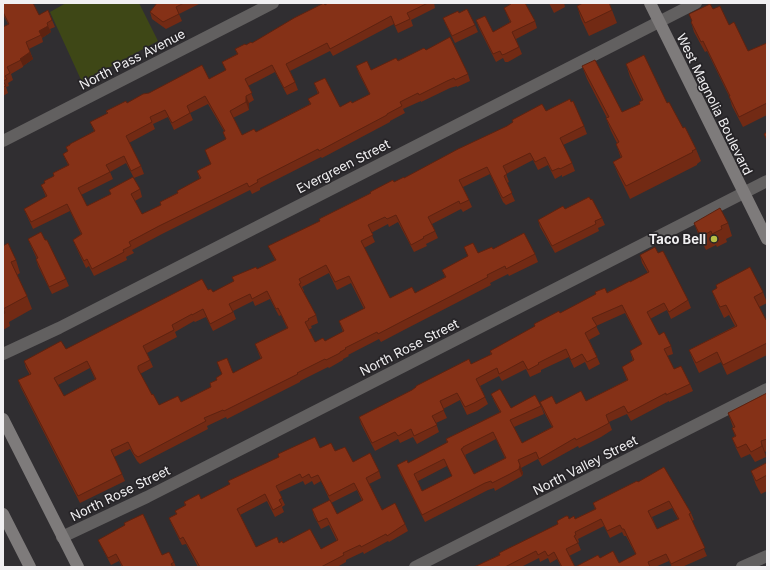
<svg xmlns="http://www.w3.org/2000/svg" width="770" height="570" font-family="Inter,sans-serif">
	<rect width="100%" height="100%" fill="#302e31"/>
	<!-- green -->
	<path fill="#3e4716" d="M66,3H139L158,41L82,82L50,12Z"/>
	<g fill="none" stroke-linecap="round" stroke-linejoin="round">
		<!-- street -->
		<path stroke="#626060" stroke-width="12" d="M3,141L273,3
			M3,354L59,328L696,3
			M62,537L147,497L767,181
			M415,567L767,389
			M742,567L767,556"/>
		<!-- secondary -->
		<path stroke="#7e7b7b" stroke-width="12" d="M650,3L767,239
			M3,419L78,567
			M3,514L30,567"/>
	</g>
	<!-- wall -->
	<path fill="#722a14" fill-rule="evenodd" d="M3,3L39,15L52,20L55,27L50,29L51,32L42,38L43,42L29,49L33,59L23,66V67L11,74L13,80L8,83L9,86L6,87L8,93L3,96V27L8,24L3,14Z
		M157,3H201L179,14L182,21L166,29L152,19L150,12Z
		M328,3H434L435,8L411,20L413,26L398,33L394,24L333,56L330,51L290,71L295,82L298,90L287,95L275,72L248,86L254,100L249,103V110L233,118L242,135L256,132L310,104L308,99L318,94L314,83L340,107L352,103L370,95L359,74L356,66L371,70L426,50L468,74L470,81L457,87V86L450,88L421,102V101L403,109L405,113L390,121V122L322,158L321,157L260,188V190L252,194L250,190L162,234L132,250L134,253L126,257L127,260L94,276L89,266L86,268L76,247L73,240L81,234L70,211L33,229L27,216L24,209L46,197L41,185L45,183L54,176L53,173L68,165L63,154L68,152L66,147L94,131L90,122L107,114L106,111L127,103L209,79L226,70L222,62L237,54L235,49L252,43ZM208,104L224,131L223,132L226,140L205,150L211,164L197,171L200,179L177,193L160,202L161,205L142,214L135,201L142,197L140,189L109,190L111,194L87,206L81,195L113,179L110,172L126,163L134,178L144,174L141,166L129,143L155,129L153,124L168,117L174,130L193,120L190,113Z
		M509,3H525L535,21L537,28L516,39L522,54L508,62H505L503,58L496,62L479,28L476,20L493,32L510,22L504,8L510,5Z
		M549,3H564L565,7L554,13Z
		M577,6L612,10L617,23L589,36L581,19Z
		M713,9L729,25L748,51L767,43V115L743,127L732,106L729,96L707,51L705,52L694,32L691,22L692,21L689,14Z
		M459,13L475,25L478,32L455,43L446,25L443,18Z
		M626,64L667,103L696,149L701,161L697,164V165L630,199L618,174L613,162L621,158L616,144L617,143L611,131L606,118H607L587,79L582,66L622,112L640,104L642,101L630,77Z
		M546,111L584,126L587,134L563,145L572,163L575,171L562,177V175L555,179L548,165L538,170L533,160L506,174L509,182L507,183L515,201L506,205L503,202L490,174L463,187L469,200L472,207L463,212L461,209L432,224L438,238L426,244L427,246L414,252L398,222L389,227L388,224L371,233L375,242L364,248L390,298L415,293L445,277L442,270L468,257L464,247L478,253L493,249L535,254L538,262L509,276L508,274L490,283L491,285L400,332L381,342L379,339L348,355L349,356L343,359V360L329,368L328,367L300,381V382L227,419L226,417L207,426L208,429L140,464L137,461L130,449L114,457L122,474L125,481L80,503L21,388L18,380L30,375L26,368L24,361L66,349L208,290L213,292L234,282L232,277L257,269L275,260L268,246L320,221L394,182L404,178ZM329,273L337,290L351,283L364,309L339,321L343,332L325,341L315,342L308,330L312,328L311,326L318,323L316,315L303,291H304L302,287ZM270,299L279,316L281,315L287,328L255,344L261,359L233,373L217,362L222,374L216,380L210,383L211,387L181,402L159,405L152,395L140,374L153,367L147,353L177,337L175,332L194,321L195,322L206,317L213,331L236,319L233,311L253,301L255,306ZM90,368L95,379L64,396L58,385Z
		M565,209L602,218L605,225L598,228L599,231L555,253L540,227L538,220Z
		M694,223H728L732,236L726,239L727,242L717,247L716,245L706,250L699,236Z
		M28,239L45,240L66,279L69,286L52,294L38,266L36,259H37L31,246Z
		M3,246L16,260L20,273L17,275L27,296L32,309L9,322L10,326L3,330Z
		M658,253L688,300L691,308L671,319L667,310L650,319L659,335L671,346L673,354L667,356L674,369L690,384L693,391L669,402V401L631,421L627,414L609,422L612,430L601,437L579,448L578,446L542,466L538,459L521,468L523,473L522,476L495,491L494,488L488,490L425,522L400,473L397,465L408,463L447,443L446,439L500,412L494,401L491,394L511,408L541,406L544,414L514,427L522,443L552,427L543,410L540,402L556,404L586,401L627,380L622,367L633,361L630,351L642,345L625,313L596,326L600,334L589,340L597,357L600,364L589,370L585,362L574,368L569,357L541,370V372L530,377L526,369L502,381L499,376L480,386L488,404L477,411L467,415L460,400L443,409L447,418L436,423L439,432L417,444L413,437L400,443L398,439L375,451L361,424L359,417L491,355L490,351L560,313L630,282L648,273L642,263L640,255ZM496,439L505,458L474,474L465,457L466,456L465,455ZM447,466L452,476L422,491L418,481Z
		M716,285L763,292L767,303L759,307L766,320L767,321V355L727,375L721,362L699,373L693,360L689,350L735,326L729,315L724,318L716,301L712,291L717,288Z
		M767,393V451L765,452L766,457L755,462L750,454L741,458L736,448L732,438L735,436L732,428L733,427L728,413Z
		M320,448L335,451L353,462L379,471L381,478L369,484L382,510L405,524L408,531L389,542L388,541L364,554L363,552L346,560V562L337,567H198L186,544L182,545L172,525L169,518L176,514L175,511L185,506L184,502L201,499ZM303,481L305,485L312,481L314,485L321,481L331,503L357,490L362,501L337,514L312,509L314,516L321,529L329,525L337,541L321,549L279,543L256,547L240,515L267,501L275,517L284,512L282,507L285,505L279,492Z
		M767,465V491L761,494L756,485L751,471Z
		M638,482L691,513L694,520L692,521L707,556L682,567H672L669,561L655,567H561L557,559L550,563L548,558L540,562L539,558L521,567H474L499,555L558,524L557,521L569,519H575L595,509L593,503ZM672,508L678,519L657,529L652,517ZM604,526L610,538L622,532L624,536H626L636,555L619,563L600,558L575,567L569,556L581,550L578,543L579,542L578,539Z
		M98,540L162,555L174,562L176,567H122L119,561L111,565L101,546Z"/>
	<!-- shaded-wall -->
	<path fill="#5d2210" d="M48,26L51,32L42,38L39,31Z
		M30,52L33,59L23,66L20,59Z
		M246,96L249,103V110L246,102Z
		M761,441L765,452L766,457L762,446Z
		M520,465L523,473L522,476L519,469Z"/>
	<!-- building -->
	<path fill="#853117" stroke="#5d2210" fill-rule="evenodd" d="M3,3H33L39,15L48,10L52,20L47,23L48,26L39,31L41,35L26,42L30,52L20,59L21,60L7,67L10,73L5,76L7,79L3,81L6,86L3,87V27L9,24L3,12Z
		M157,3H184L176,7L179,14L163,22L150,12Z
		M324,3L325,5L328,3H428L407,13L410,19L395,26L391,16L330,49L327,43L286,64L295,82L284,88L272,65L245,79L252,93L246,96V102L230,111L242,135L254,129L256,132L311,104L308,99L319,93L314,83L325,78L340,107L351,101L352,103L370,94L356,66L367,61L371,70L396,58L398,61L424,48L426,50L450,37L468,74L455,80L454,78L447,81L419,95L418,93L400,102L402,106L387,114V115L319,151L318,149L257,180L258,182L249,187L247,183L159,226L129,242L131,246L123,250L124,252L92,269L87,259L84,261L73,240L82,234L67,204L31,222L24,209L47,196L41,185L45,183L44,181L54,176L53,173L69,165L63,154L68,151L66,147L70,145V144L95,131L90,122L108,113L106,111L126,101L127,103L143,94L149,93L202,65L209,79L226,70L222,62L238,54L235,49L245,44L246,45L251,42L252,43L294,18ZM205,96L225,131L223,132L226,139L205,150L211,164L197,171L201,178L177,191L178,193L160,202L161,205L142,214L131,194L140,189L133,177L109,190L111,194L87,206L78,188L110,172L106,165L124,156L131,171L141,166L126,136L152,122L150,117L165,110L172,123L190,113L187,106Z
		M510,3H525L535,21L512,32L519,47L505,54L502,55L500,51L493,54L476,20L485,16L493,32L511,22L504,8L511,4Z
		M583,3H609L612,10L585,23L577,6Z
		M710,4L713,9L720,6L729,25L734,22L748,51L767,43V103L739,117L729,96H730L703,41L701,42L691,22L692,21L689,14Z
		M467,9L475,25L452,36L443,18L458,11L459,13Z
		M644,55L667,103L669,102L683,128L685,127L696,149L692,151L693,152L626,186L613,162L622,157L616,144L619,142L606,118L609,117L582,66L595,60L622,112L640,104L639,102L643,100L626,64Z
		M570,99L571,102L573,101L584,126L560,138L572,163L560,169L559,168L552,171L545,157L535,162L530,153L503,166L507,174L504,176L512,193L503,198L501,195L487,167L459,180L469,200L460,204L459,201L428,217L435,231L423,237L424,238L411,245L396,215L387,219L385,217L368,225L373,235L361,241L390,298L412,287L415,293L446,277L442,270L468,256L464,247L473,243L478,253L492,247L493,249L524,233L535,254L506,269L505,266L487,275L488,277L397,324L378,334L377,332L345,348L346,349L340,352V353L326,360L325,359L297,373L298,374L224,411L223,410L204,418L206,421L138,457L134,454L128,442L111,450L122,474L78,496L18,380L31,374L24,361L61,341L66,349L202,279L208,290L211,289L213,292L234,281L232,277L256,267L257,269L276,260L268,246L320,221L319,219L371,193L370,192L393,180L394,182L404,177V178L458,149L507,126L513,122L512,120L542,104L546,111ZM326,265L335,282L349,276L365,308L339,321L344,331L325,341L323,338L315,342L305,322L309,320L308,319L316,315L299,284L301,283L299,279ZM267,291L276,309L278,308L288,328L255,344L262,358L233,373L227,358L217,362L222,374L216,378L217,380L210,383L211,387L181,402L178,396L159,405L153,394L152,395L138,369V366L150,360L143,346L174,330L172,325L192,314V315L203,309L210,324L233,312L229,304L250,294L252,299ZM87,361L96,379L64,396L54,378Z
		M767,132V140L764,134Z
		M589,197L591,200L592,199L602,218L595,221L596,224L552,246L538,220L563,206L565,209Z
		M720,208L728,223L721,226L722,229L712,234L711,231L701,237L694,223Z
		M41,232L45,240H47L66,279L49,287L36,259L38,258L28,239Z
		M8,243L16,260L11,262L27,296L3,309L5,313L3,314V246Z
		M655,247L658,253L663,251L688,300L669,312L664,303L647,312L659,335L664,332L671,346L664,349L674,369L681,366L690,384L666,395V393L628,413L624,406L606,415L609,423L598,429L576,440L575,438L539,459L536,452L518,460L520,465L519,469L510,474L492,483L491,481L485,483L422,515L397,465L407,460L408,463L448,442L446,439L501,412L491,394L500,389L511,408L535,395L541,406L510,420L522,443L553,427L540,402L552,396L556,404L581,391L586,401L628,380L622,367L634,360L630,351L642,344L622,305L592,318L597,326L585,333L597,357L587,362L582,354L571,360L566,349L538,363L539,364L528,370L523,361L499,374L497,368L476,379L485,397L474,403L465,407L457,393L440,401L444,410L432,416L437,425L414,436L411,429L398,436L395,432L372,443L359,417L412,390L416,387V386L469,359L471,364L492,354L490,351L535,326L534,324L559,311L560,313L596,294L595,292L605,288L607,293L630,281V282L649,272L640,255ZM493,432L506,458L474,474L461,449L463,448V447ZM444,459L452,476L422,491L414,474Z
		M750,267L763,292L754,297L766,320L767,321V343L723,365L717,352L696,363L689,350L737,326L726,305L720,307L712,291L717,288L716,285Z
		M767,393V439L761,441L762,446L751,452L746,444L737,448L732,438L736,436L732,428L735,427L728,413Z
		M315,437L320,448L331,443L335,451L345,447L353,462L370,453L379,471L366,478L382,510L395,503L405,524L387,536L386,534L361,547L360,545L343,553L344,555L321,567H199H200L183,537L180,539L169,518L177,514L175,511L186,505L184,502L199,494L201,499L230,484L228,481L279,457L278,454ZM300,474L302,478L309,474L311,478L318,475L329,496L354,483L363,500L337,514L330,500L312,509L318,522L327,518L338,540L321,549L310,529L283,543L282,541L279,543L277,537L256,547L237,509L265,494L273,510L282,505L279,500L282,498L276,486Z
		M766,463L767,465V475L756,481L751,471Z
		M664,467L691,513L689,514L705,548L671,564L666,554L648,562L650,567H562L554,552L548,556L545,551L538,555L536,551L505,567H474L500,555L499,553L558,524L557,521L566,516H568L569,519L574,516L575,519L596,509L593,503L637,481L638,482ZM669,501L679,519L657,529L648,511ZM601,519L607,531L620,525L622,529H624L636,554L619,563L613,551L600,558L598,555L575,567L566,549L578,543L574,536L576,535L575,532Z
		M143,514L162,555L169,552L174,562L171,564L173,567H123L116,554L108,558L98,540L125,525L124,523Z"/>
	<!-- markers -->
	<circle fill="#b9c046" stroke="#262427" stroke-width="1.5" cx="714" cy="239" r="4"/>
	<g text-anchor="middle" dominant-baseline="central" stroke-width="3.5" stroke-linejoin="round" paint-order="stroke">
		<!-- street labels -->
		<g font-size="13" fill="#f1f0f2" stroke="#262427">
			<text transform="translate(132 59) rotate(-27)">North Pass Avenue</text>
			<text transform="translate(715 104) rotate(64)">West Magnolia Boulevard</text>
			<text transform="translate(343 166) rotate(-27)">Evergreen Street</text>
			<text transform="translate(409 347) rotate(-27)">North Rose Street</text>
			<text transform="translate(585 465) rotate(-27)">North Valley Street</text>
			<text transform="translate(120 493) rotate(-26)">North Rose Street</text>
		</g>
		<!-- poi labels -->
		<g font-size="13" font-weight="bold" fill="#f1f0f2" stroke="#262427" text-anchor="end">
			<text x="706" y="239">Taco Bell</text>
		</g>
	</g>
	<!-- border -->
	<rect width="770" height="570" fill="none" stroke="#f1f0f2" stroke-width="8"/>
</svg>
